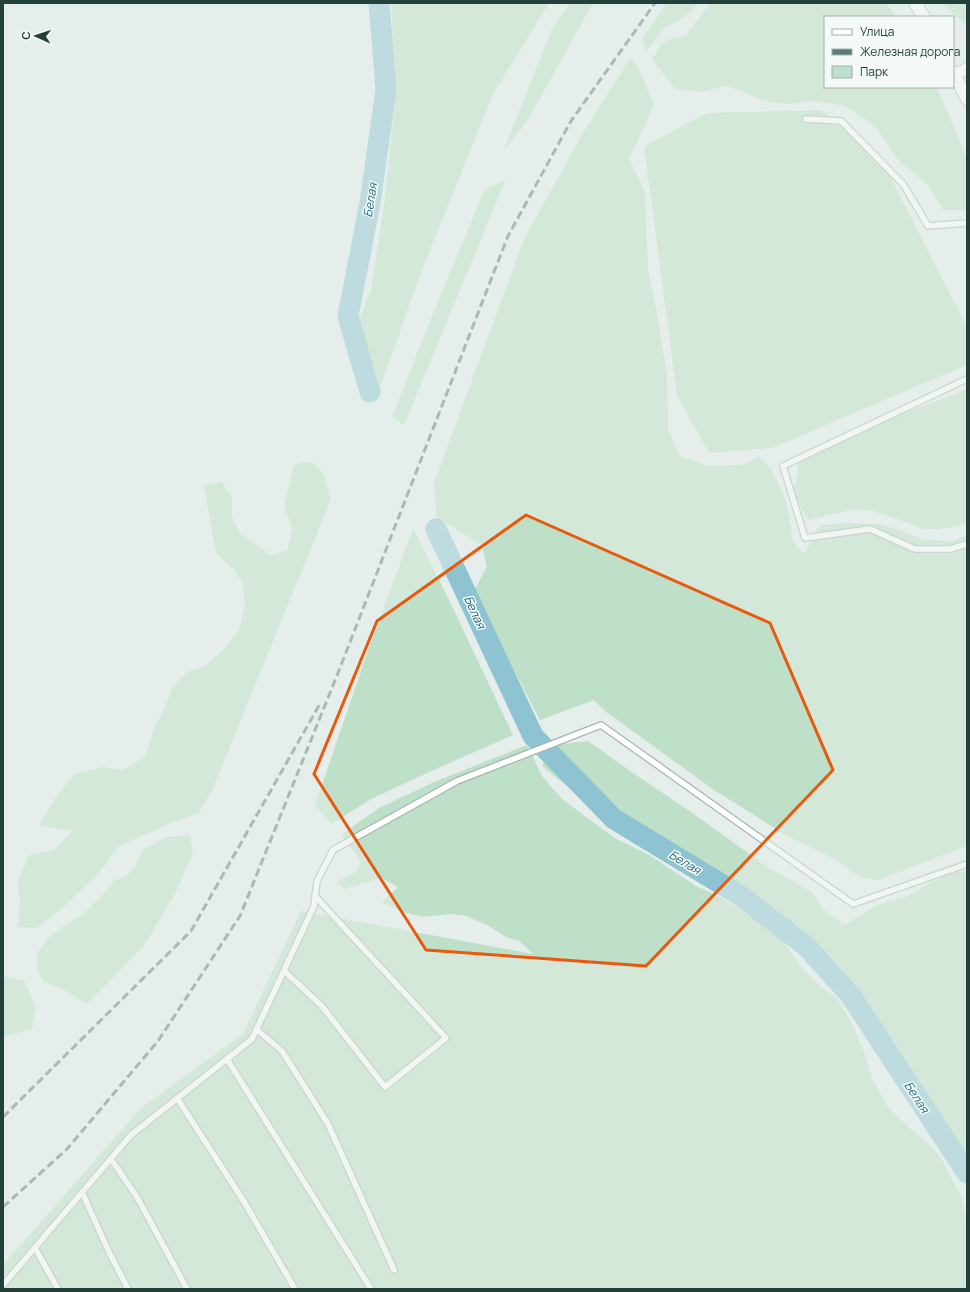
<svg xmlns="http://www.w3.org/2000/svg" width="970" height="1292" font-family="Manrope,sans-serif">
	<rect width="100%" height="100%" fill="#e5eeea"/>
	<!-- green -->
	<path fill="#bedfc8" d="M391,3H549L493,94L425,262L380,387L359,320L371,290L384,207L396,93Z
		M569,3H593L528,120L503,152L551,31Z
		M667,3H698L686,16L664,28L646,52L642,38Z
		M710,3H887L896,17H825V87H936L942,99L967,159V210H943L928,185L898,160L877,128L859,115L843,105L812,101L787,104L764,101L742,91L726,86L703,92L675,89L652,59L662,44L671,39L686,35Z
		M942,3H967V25L961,21Z
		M631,57L639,69L654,105L629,159L645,192L648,270L657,313L667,375L668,429L680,456L709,466L742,465L760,457L772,470L787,503L793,542L804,554L815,533L822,525L848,523L882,524L925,540L953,541L967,535V846L878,880L861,878L835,859L786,835L714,790L605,711L594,700L540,720L476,598V587L487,567L482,545L437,518L434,483L524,239L584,131Z
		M821,110L882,161L967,327V365L772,448L709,453L677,395L644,146L707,113Z
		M506,179L404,425L392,417L428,326L484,191Z
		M967,388V523L949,528L925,530L898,519L873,511L855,509L808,520L794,494L799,459L858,431L959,392Z
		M312,462L324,474L331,499L211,793L198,813L166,825L118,847L99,873L67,904L37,928L18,927L20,901L18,882L28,856L54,850L74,829L65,830L39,825L56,797L74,774L103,767L123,770L145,757L155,726L165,707L173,686L188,672L206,665L226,647L239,630L245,604L243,583L234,570L216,553L204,486L221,481L232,497V517L240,534L271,555L288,550L292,528L284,506L294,464Z
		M413,528L449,600L513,735L427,773L371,799L331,824L315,805L370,645Z
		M588,741L633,773L691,812L766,866L812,892L824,910L845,925L879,904L908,896L928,884L953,872L967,871V1166L920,1094L846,987L803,946L725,877L670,848L619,826L584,800L542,766L553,745Z
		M527,745L542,776L562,799L590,820L615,838L649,855L696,886L720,897L764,923L785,944L804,971L820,986L836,998L852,1023L864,1052L872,1078L887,1106L903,1122L931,1146L942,1160L962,1198L967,1224V1289H3V1265L141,1108L243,1034L301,911L533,954L519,941L508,938L487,925L467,916L450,914L423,917L404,912L382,903L398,887L382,878L344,889L337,882L355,872L361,863L357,855L341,835L379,808L434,782Z
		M190,835L193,853L174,896L145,944L87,1004L68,992L43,981L37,969V954L48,938L65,925L83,914L99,899L115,880L126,876L136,865L143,850L167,837Z
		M3,976L24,981L36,1007L32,1029L3,1037Z"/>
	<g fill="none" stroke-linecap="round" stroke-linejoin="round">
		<!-- river -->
		<path stroke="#8ec4d2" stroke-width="21" d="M370,392L348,316L370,203L386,90L379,3
			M436,529L533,736L614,819L741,896L807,947L851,996L967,1173"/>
		<defs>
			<path id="lane" d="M806,119L841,121L903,184L928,226L967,223
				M967,379L783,466L805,538L870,529L915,549H950L967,544
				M284,971L321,1005L385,1087L446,1038L315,896
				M256,1029L282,1051L328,1124L394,1270
				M227,1059L371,1289
				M177,1098L243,1200L295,1289
				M111,1159L137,1197L187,1289
				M82,1192L108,1250L128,1289
				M35,1248L58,1289
				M3,1285L131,1135L252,1039L314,906L317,881L333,850L457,781L601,725L853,904L967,864"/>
			<path id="street" d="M955,75L967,68"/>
			<path id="secondary" d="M915,3L924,17
				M953,72L967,99"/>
		</defs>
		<!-- lane casing -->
		<use href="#lane" stroke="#a7b6b2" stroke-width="8"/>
		<!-- street casing -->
		<use href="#street" stroke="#a7b6b2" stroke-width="13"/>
		<!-- secondary casing -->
		<use href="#secondary" stroke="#a3bab3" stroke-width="14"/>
		<!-- lane -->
		<use href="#lane" stroke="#fff" stroke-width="5.5"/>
		<!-- street -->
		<use href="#street" stroke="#fff" stroke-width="11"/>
		<!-- secondary -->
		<use href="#secondary" stroke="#fff" stroke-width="12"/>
		<!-- rail -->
		<path stroke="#5e7b75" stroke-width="3" stroke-dasharray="8 4" stroke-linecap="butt" d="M3,1117L191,931L321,702
			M3,1207L67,1149L158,1041L240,916L338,673L508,236L571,121L655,3"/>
	</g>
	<!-- marked area -->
	<path d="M0 0H970V1292H0ZM526,515L770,623L833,770L646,966L426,950L314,774L377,621Z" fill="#e5eeea" fill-opacity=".55" fill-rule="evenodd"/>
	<path fill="none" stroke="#e8590c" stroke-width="3" stroke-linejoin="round" d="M526,515L770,623L833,770L646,966L426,950L314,774L377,621Z"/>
	<g text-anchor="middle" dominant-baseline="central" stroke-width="3" stroke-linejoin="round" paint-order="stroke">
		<!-- water labels -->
		<g font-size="12" font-style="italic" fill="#1d687c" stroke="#f5faf8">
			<text transform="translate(370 200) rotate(-81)">Белая</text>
			<text transform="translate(475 612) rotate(65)">Белая</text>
			<text transform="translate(685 862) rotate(31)">Белая</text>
			<text transform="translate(917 1097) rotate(57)">Белая</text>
		</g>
	</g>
	<!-- border -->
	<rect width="970" height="1292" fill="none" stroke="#24403a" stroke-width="8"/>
	<!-- legend -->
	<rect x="824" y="16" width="130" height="72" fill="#f5faf8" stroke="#a1b0ac"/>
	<rect x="832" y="29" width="20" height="6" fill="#ffffff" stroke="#a1b0ac"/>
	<text x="860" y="36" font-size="12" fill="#24403a">Улица</text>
	<rect x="832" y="49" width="20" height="6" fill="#5e7b75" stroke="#a1b0ac"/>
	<text x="860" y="56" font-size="12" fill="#24403a">Железная дорога</text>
	<rect x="832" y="66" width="20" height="12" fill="#bedfc8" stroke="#a1b0ac"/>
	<text x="860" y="76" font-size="12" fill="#24403a">Парк</text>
	<!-- north arrow -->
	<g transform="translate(36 36) rotate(273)" stroke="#f5faf8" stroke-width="3" paint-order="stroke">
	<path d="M0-3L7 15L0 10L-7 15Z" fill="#24403a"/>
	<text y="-6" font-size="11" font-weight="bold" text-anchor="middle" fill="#24403a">С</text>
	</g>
</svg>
